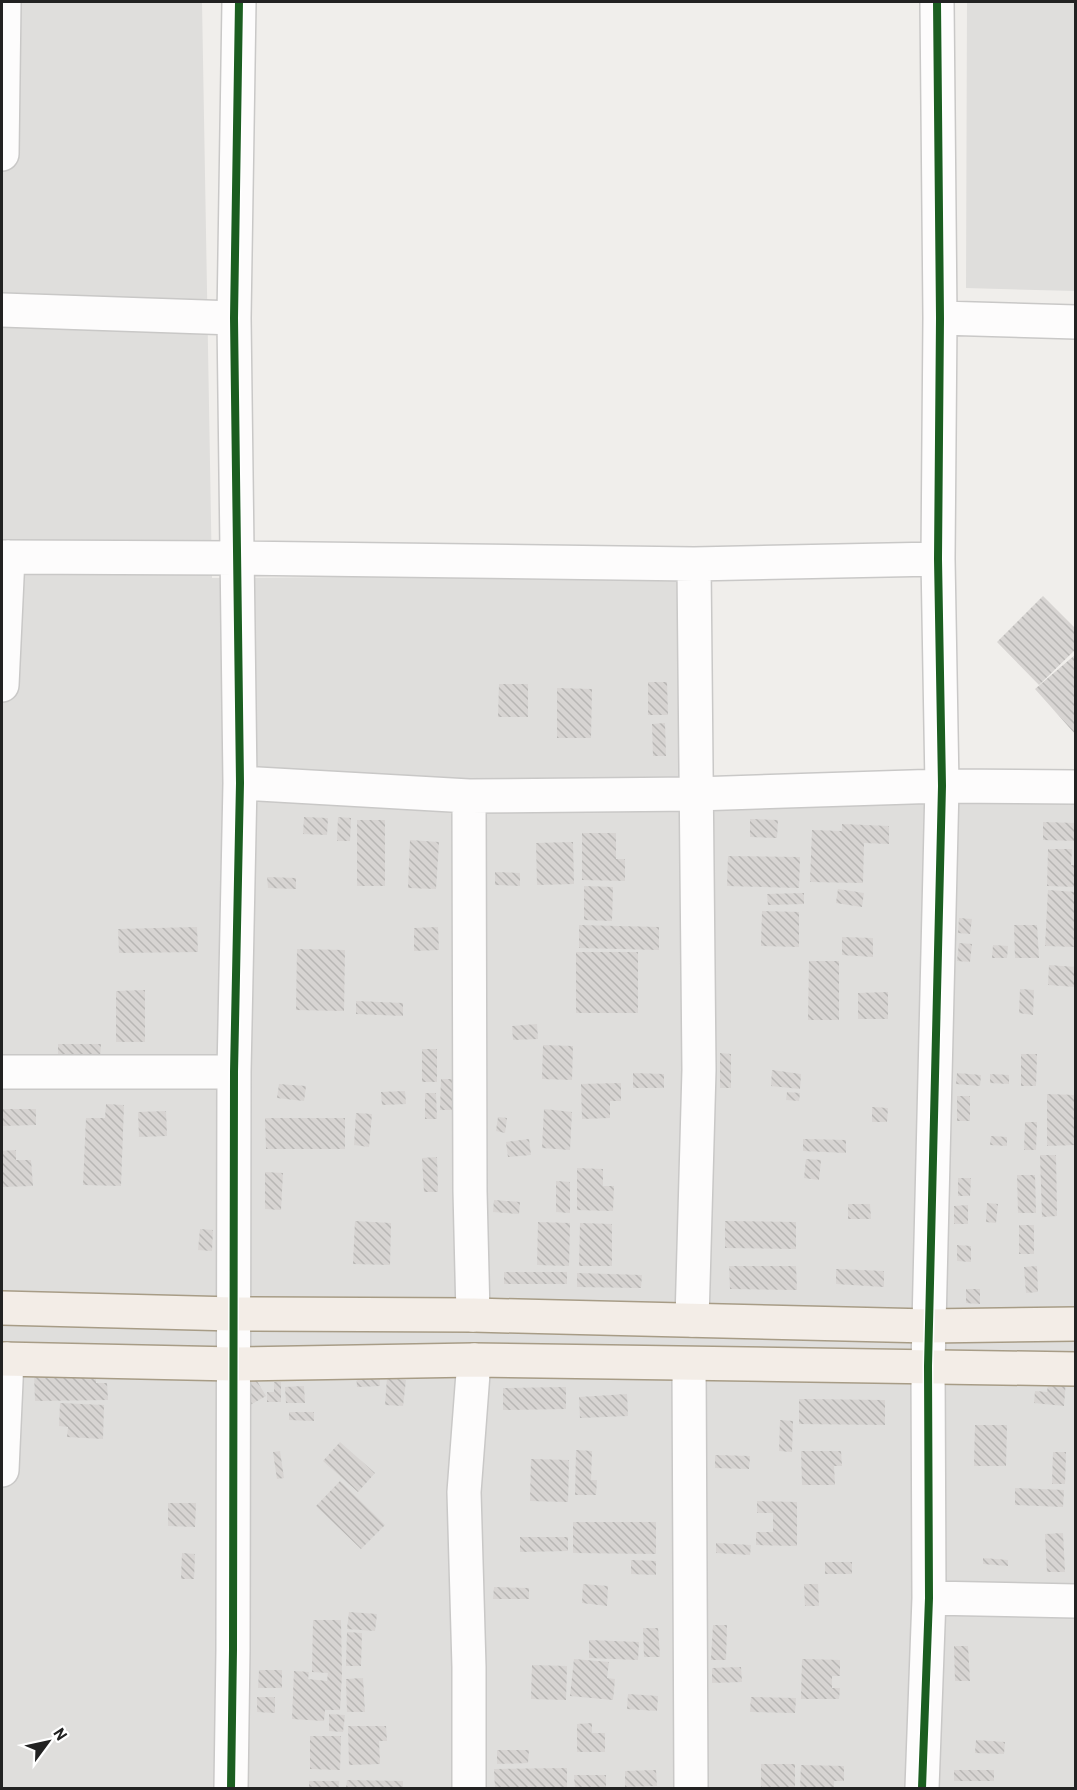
<svg xmlns="http://www.w3.org/2000/svg" width="1077" height="1790" font-family="Barlow,sans-serif">
	<defs>
		<pattern id="building-back-hatch" width="6" height="6" patternUnits="userSpaceOnUse" patternTransform="scale(1.5)"><rect width="6" height="6" fill="#d7d4d2"/><path d="M-1 5l2 2M0 0l6 6M5-1l2 2" fill="none" stroke="#b8b6b4"/></pattern>
	</defs>
	<rect width="100%" height="100%" fill="#f0eeeb"/>
	<!-- residential -->
	<path fill="#dfdedc" d="M2,2H202L212,578L680,574V809L963,799L1075,801V1788H2Z
		M967,2H1075V291L966,288Z"/>
	<!-- building -->
	<path fill="url(#building-back-hatch)" d="M1043,596L1076,629V649L1039,685L997,642Z
		M1076,654V735L1035,689Z
		M648,682H667L668,715H648Z
		M499,684H528V717H498Z
		M557,688L592,689L591,738H557Z
		M665,723L666,756H653L652,724Z
		M304,817L328,818L327,835L303,834Z
		M338,817L351,818L350,841H337Z
		M750,819L778,820L777,838L750,837Z
		M357,820H385V886H357Z
		M1043,822L1076,823V841L1043,840Z
		M842,824L889,826V844L864,843L863,883L810,882L812,830L842,831Z
		M582,833H616V859H625V881L582,880Z
		M410,840L439,842L436,889L408,888Z
		M573,842L574,884L537,885L536,843Z
		M1048,849H1072L1071,865H1076V887L1047,886Z
		M728,856L800,857L799,888L727,886Z
		M495,872L520,873V886L495,885Z
		M267,877L296,878V889L268,888Z
		M584,886L613,887L612,921L584,920Z
		M838,889L864,893L862,907L836,903Z
		M1048,890L1076,892V947L1045,946Z
		M804,893V904L768,905L767,894Z
		M762,911L799,912V947L761,946Z
		M959,918L972,919L970,934L958,933Z
		M579,925L659,927V950L579,948Z
		M1014,925H1037L1039,958H1015Z
		M197,927L198,952L119,953L118,929Z
		M438,927L439,950L414,951V928Z
		M842,937L873,938V957L842,955Z
		M959,943L972,944L970,962L957,961Z
		M993,945L1008,946L1007,958H992Z
		M297,949L345,950L344,1011L296,1010Z
		M576,952H638V1013H576Z
		M809,961H839V1020H808Z
		M1049,965L1076,967V987L1048,985Z
		M1020,989L1034,990L1033,1015L1019,1013Z
		M145,990V1042H116V991Z
		M888,992V1019H858V993Z
		M356,1001L403,1003V1016L356,1014Z
		M537,1024L538,1039L513,1040L512,1026Z
		M58,1044H101L100,1058H58Z
		M543,1045L573,1046L572,1080L542,1079Z
		M422,1049H437V1082H422Z
		M720,1053L731,1054V1088H720Z
		M1021,1054H1037L1036,1086H1021Z
		M772,1070L801,1074L800,1089L771,1086Z
		M633,1073L664,1074V1088H633Z
		M957,1073L981,1075L980,1086L956,1084Z
		M990,1074L1009,1075V1084L990,1083Z
		M441,1079H454L453,1110H440Z
		M621,1083V1101H610V1118L582,1119L581,1084Z
		M279,1084L306,1086L304,1101L277,1098Z
		M405,1091L406,1104L382,1105L381,1092Z
		M787,1092L800,1093L799,1101L786,1100Z
		M425,1093H436L437,1119H425Z
		M1047,1094L1076,1095V1145L1047,1146Z
		M957,1096H970V1121H957Z
		M106,1104L124,1105L121,1186L83,1185L86,1118H105Z
		M872,1107L888,1108L887,1122H872Z
		M2,1109H36V1125L2,1126Z
		M544,1109L572,1112L570,1150L542,1148Z
		M166,1111L167,1136L139,1137L138,1112Z
		M356,1113L372,1114L369,1147L354,1145Z
		M498,1117L507,1118L505,1133L496,1131Z
		M265,1118H345V1149H266Z
		M1025,1122H1037L1036,1150H1024Z
		M991,1136L1007,1137V1146L990,1145Z
		M529,1139L531,1155L508,1157L506,1142Z
		M803,1139L846,1140V1153L803,1151Z
		M16,1150V1160H31L33,1186L2,1187V1151Z
		M1040,1155H1056L1057,1216L1042,1217Z
		M437,1157L438,1192H424L422,1158Z
		M806,1159L821,1160L819,1180L804,1178Z
		M577,1168L603,1169V1186H614L613,1211L577,1210Z
		M265,1172L283,1173L281,1210L265,1209Z
		M1017,1175H1035L1036,1213H1018Z
		M958,1178H971L970,1196H958Z
		M556,1181L570,1182V1213L556,1212Z
		M494,1200L520,1202L519,1214L493,1212Z
		M987,1203L998,1204L996,1223L986,1222Z
		M848,1204H870L871,1219H848Z
		M968,1205V1224H954V1206Z
		M355,1221L391,1223L390,1265L353,1264Z
		M725,1221L796,1222V1249L725,1248Z
		M538,1222L570,1223L569,1266L537,1265Z
		M580,1223L612,1224V1266H579Z
		M1019,1225H1034V1254H1019Z
		M200,1229L213,1230L212,1251L198,1250Z
		M957,1245L971,1246V1262L957,1261Z
		M729,1266H796L797,1290L730,1289Z
		M1037,1266L1038,1292L1026,1293L1024,1267Z
		M836,1269L884,1271V1287L836,1284Z
		M504,1272H567V1284H504Z
		M577,1273L642,1275L641,1288L577,1287Z
		M966,1289H980V1304L966,1303Z
		M96,1370V1383H107L108,1400L35,1401L34,1372Z
		M379,1370L380,1386L357,1387L356,1372Z
		M251,1371L266,1396L250,1405L236,1380Z
		M1049,1377L1066,1379L1064,1406L1034,1403L1035,1391L1047,1392Z
		M387,1378L406,1380L403,1406L385,1405Z
		M274,1382H281V1402H267V1392H274Z
		M304,1386L305,1403H286L285,1387Z
		M566,1387V1409L503,1410V1388Z
		M627,1394L628,1416L580,1418L579,1397Z
		M799,1399L885,1400V1425L799,1424Z
		M60,1403L104,1405L103,1439L67,1437L68,1427L59,1426Z
		M289,1412H314V1421L289,1420Z
		M780,1420L793,1421L792,1452L779,1451Z
		M975,1425H1007L1006,1466H974Z
		M340,1442L375,1473L358,1492L323,1461Z
		M576,1450L592,1451L591,1480H597L596,1495H575Z
		M280,1451L284,1478L277,1479L273,1452Z
		M801,1451H841L842,1466H834L835,1485H802Z
		M1053,1452H1066L1065,1484H1052Z
		M715,1455L750,1456L749,1469L715,1468Z
		M531,1459L569,1460L568,1502L530,1501Z
		M340,1481L385,1525L361,1549L316,1506Z
		M1015,1488L1064,1490L1063,1507L1015,1505Z
		M757,1501L797,1502V1546L756,1545V1532H773V1513H757Z
		M168,1503H196L195,1527L168,1526Z
		M573,1522H656V1554L573,1553Z
		M1063,1533L1065,1572H1047L1045,1534Z
		M520,1537H568V1551L520,1552Z
		M716,1543L751,1545L750,1555L716,1553Z
		M182,1553L195,1554L194,1579H181Z
		M983,1558L1008,1560V1566L983,1564Z
		M631,1560L656,1561V1575L631,1574Z
		M825,1562H852V1574H825Z
		M583,1584L608,1586L607,1606L582,1603Z
		M804,1584H818L819,1606H805Z
		M494,1587L529,1588V1599H493Z
		M349,1612L377,1614L375,1631L347,1629Z
		M313,1620H341L342,1674L340,1710H325L324,1721L292,1719L294,1671L309,1672L308,1679L327,1681L328,1673L312,1672Z
		M713,1625H727L726,1660H711Z
		M643,1628H658L660,1657H644Z
		M347,1632L362,1633L361,1666H346Z
		M589,1640L639,1642L638,1660L589,1658Z
		M954,1646H968L970,1681H955Z
		M574,1659L609,1662L607,1678L615,1679L613,1700L570,1696Z
		M802,1659L840,1660V1676H832V1688H840L839,1699H801Z
		M532,1665L567,1666L566,1700L531,1699Z
		M741,1667L742,1682L712,1683V1668Z
		M259,1670H282V1688H258Z
		M363,1678L365,1712H347L346,1679Z
		M628,1694L658,1696L657,1711L627,1709Z
		M257,1697H275V1713L257,1712Z
		M751,1697L796,1698L795,1713L750,1712Z
		M329,1714L345,1715L343,1732L329,1731Z
		M592,1723V1733H605V1752H577V1724Z
		M348,1726H386L387,1741H379L380,1764L349,1765Z
		M310,1736H341L340,1770L310,1769Z
		M976,1740L1005,1742L1004,1754L975,1753Z
		M497,1750H529L528,1763L497,1764Z
		M761,1764H795V1788H761Z
		M801,1765L844,1766V1781H834V1788H800Z
		M567,1768V1788H495L494,1769Z
		M656,1770L657,1786L625,1787V1771Z
		M954,1770H994V1781H954Z
		M574,1775H606V1788H575Z
		M347,1780L403,1781V1788H346Z
		M309,1781H339V1788H309Z"/>
	<g fill="none" stroke-linecap="round" stroke-linejoin="round">
		<defs>
			<path id="minor" d="M2,154L4,2
				M2,310L234,318
				M940,318L1076,322
				M2,557L237,558L694,564L938,559
				M2,685L8,557
				M240,783L469,796L696,794L942,786L1076,787
				M469,796L470,1191L473,1315
				M2,1072H234
				M692,1320L699,1070L694,564
				M689,1364L691,1788
				M2,1470L7,1359
				M929,1598L1076,1601
				M231,1788L233,1650L234,1072L240,783L234,318L239,2
				M469,1788V1667L464,1492L474,1360
				M922,1788L929,1598L928,1366L942,786L938,559L940,318L937,2"/>
			<path id="major" d="M2,1308L234,1314L473,1315L929,1326L1076,1324
				M2,1359L234,1364L474,1360L1076,1369"/>
		</defs>
		<!-- minor casing -->
		<use href="#minor" stroke="#c9c8c7" stroke-width="36"/>
		<!-- major casing -->
		<use href="#major" stroke="#a79c86" stroke-width="36"/>
		<!-- minor -->
		<use href="#minor" stroke="#fdfcfc" stroke-width="33"/>
		<!-- major -->
		<use href="#major" stroke="#f3ede7" stroke-width="33"/>
		<defs>
			<path id="cycleway" d="M231,1788L233,1650L234,1072L240,783L234,318L239,2
				M922,1788L929,1598L928,1366L942,786L938,559L940,318L937,2"/>
		</defs>
		<!-- cycleway casing -->
		<use href="#cycleway" stroke="#fff" stroke-width="11"/>
		<!-- cycleway -->
		<use href="#cycleway" stroke="#1b5e20" stroke-width="8"/>
	</g>
	<!-- border -->
	<rect width="1077" height="1790" fill="none" stroke="#222222" stroke-width="6"/>
	<!-- north arrow -->
	<g transform="translate(48 1742) rotate(57)" stroke="#ffffff" stroke-width="4.5" paint-order="stroke">
	<path d="M0-4.5L10 22L0 15L-10 22Z" fill="#222222"/>
	<text y="-9" font-size="16" font-weight="bold" text-anchor="middle" fill="#222222">N</text>
	</g>
</svg>
